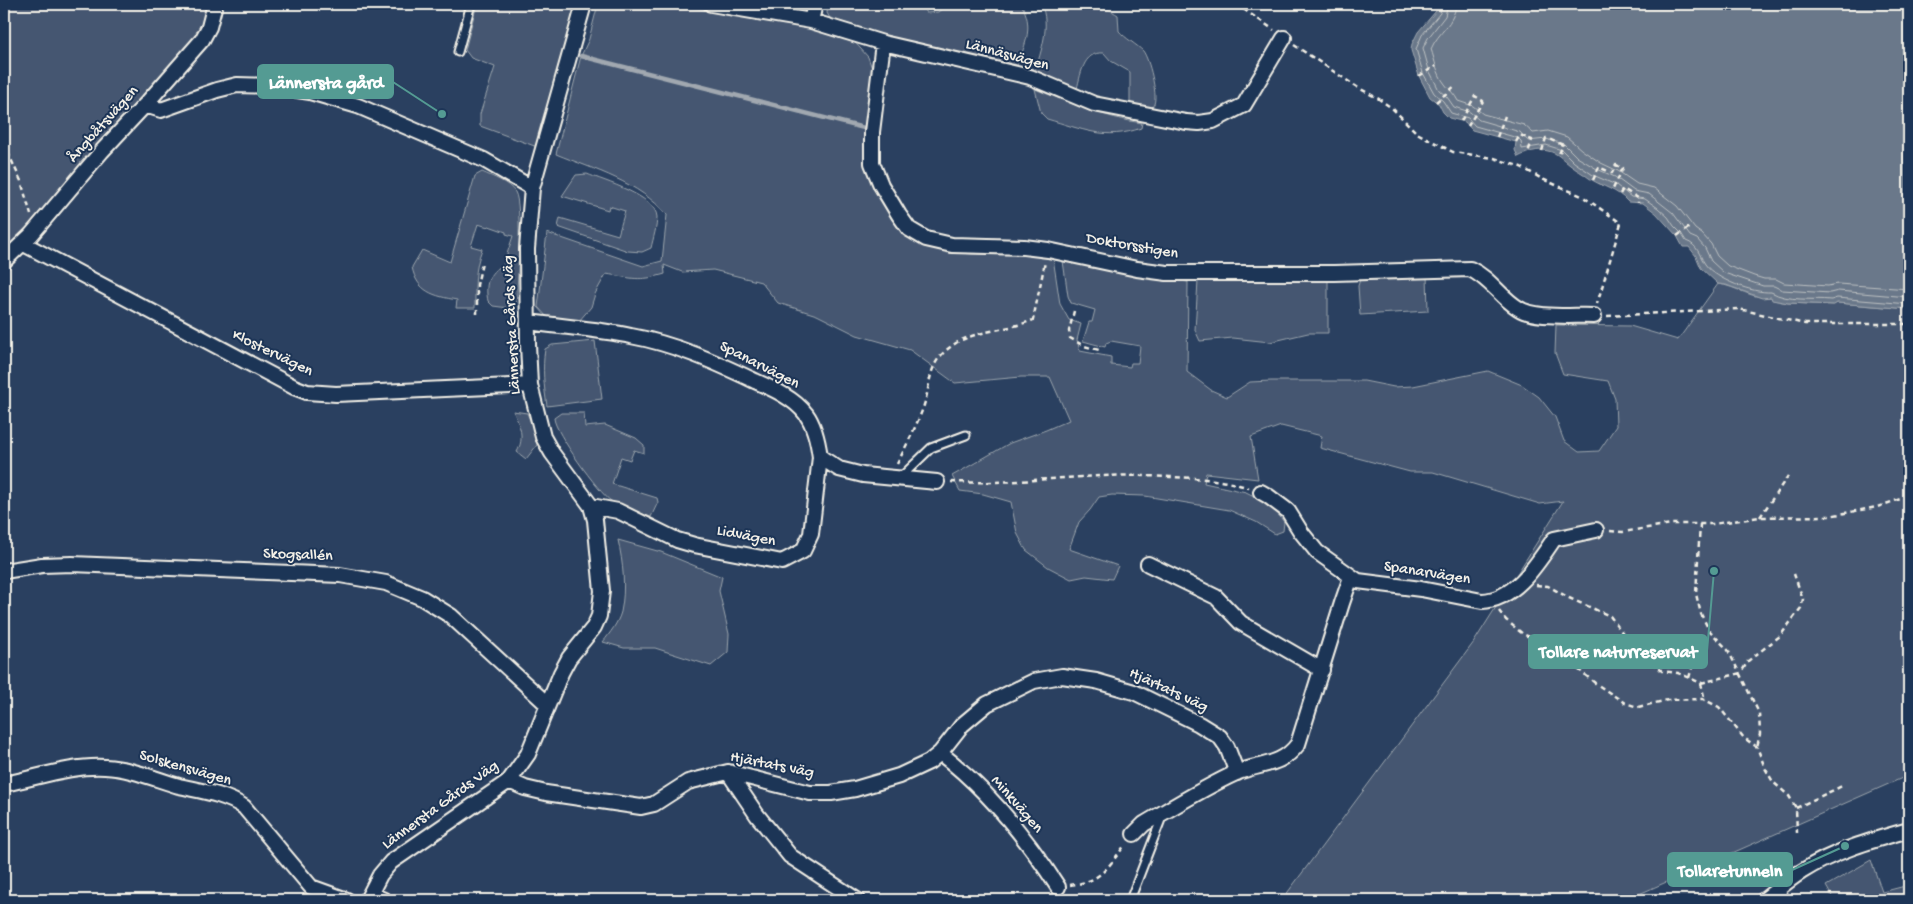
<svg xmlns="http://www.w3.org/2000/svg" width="1913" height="904" font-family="'Gochi Hand',sans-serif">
	<rect width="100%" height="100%" fill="#2a4060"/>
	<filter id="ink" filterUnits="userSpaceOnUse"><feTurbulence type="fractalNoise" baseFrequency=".02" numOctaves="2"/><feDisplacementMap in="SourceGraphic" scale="10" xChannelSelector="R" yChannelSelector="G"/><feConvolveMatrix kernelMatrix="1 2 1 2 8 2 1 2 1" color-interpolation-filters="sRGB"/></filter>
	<g filter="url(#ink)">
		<!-- green -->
		<path fill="#445771" stroke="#9ca4ac" d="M4,4H205L206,7L204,22L199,33L164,76L76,172L42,216L4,254Z
			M477,4H577L540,148L480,126V114L495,67L471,58L465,50Z
			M598,4H670L798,26L840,35L852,39L868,57L875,77L866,142V168L888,207L912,238L938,250L972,254H1040L1053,258L1060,304L1069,320L1081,324L1077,340L1080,351L1111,357V365L1130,367L1131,363H1138L1140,346L1111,341L1106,343L1105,347L1083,341L1089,322H1092L1095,310L1071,303L1068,296L1063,261L1067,259L1155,278L1188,282L1187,372L1211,390L1227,397L1250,382L1271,381H1364L1394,387L1413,386L1488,371L1522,385L1539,397L1555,417L1564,441L1579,452L1599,451L1616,426L1615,399L1608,381L1563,374L1555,353L1556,325L1630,326L1678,340L1718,284C1736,286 1753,300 1771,297L1773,300L1788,303L1833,305L1837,303L1909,309V775L1637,895L1635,900H1282L1474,642L1563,501L1540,504L1433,472H1410L1320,448L1322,436L1281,426L1251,437L1258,479L1206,473L1204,483L1246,492L1270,504L1284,522L1283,531L1275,534L1256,522L1229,510L1145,496L1112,495L1099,497L1090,510L1079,522L1069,549L1118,566L1112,579L1086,576L1071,579L1048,567L1026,550L1017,533L1011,502L983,494L960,491L952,476L1010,443L1046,430L1069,420L1050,377H1021L955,383L910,350L857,335L817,315L778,303L761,282L713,270L682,272L664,265L665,274C638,282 632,278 606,274L595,294L591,307L579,321L547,317L538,307L547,233L643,266L662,261L667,215C639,182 595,170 556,154L581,56L589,39Z
			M734,4H811L810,7L803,13Z
			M828,4H926V13L938,12L948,4H1021C1034,25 1026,44 1017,65L1011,66L900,45L832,22L827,13Z
			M1041,4H1073C1084,13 1094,7 1107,9C1110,10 1115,13 1118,15L1119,31C1125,38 1137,45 1143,51C1149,59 1158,94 1154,104C1153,106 1151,108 1149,110L1130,105V72L1111,61L1104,53C1082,51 1081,76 1076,92L1035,72C1041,50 1051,26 1041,4Z
			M1035,89C1070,103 1105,118 1142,123L1141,128C1106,141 1082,129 1047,119L1041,113Z
			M482,172C493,177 508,182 515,192C523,205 517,289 516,309L493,306L488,301C485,287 487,271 503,266L513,236L506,234V232L489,226L488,227L478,224L471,246L482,249C474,270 475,287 475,308H456L457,300C434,296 417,292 412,267L422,250L450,262L475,176Z
			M587,174C604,181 656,196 657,217C657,227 653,239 651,248L642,252L628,251L558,227L560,218L618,235L625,211L609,206L608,210L562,196L576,175Z
			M1427,275L1428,311L1360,315L1358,286L1361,276Z
			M1328,279V333H1308L1270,342L1233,338L1200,341L1195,330L1198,281Z
			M595,341L602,399L547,406C544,387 542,368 545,349L552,345Z
			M513,411L527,413L534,430L537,445L526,459L517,452C525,438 520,425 513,411Z
			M561,413H584L585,427L605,425L636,438L644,445V453L634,450L630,460L621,457L612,484L657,498L658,502L651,517C638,512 624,508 611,501C599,493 554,431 554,418Z
			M618,540L661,552L722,577L719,591L729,634L728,652L711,666L655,648H624L603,642C610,633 618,623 621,612C626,589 623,562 618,540Z
			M1871,860L1882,892L1909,885V900H1834L1826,886Z"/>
		<!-- water -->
		<path fill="#6a788a" stroke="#a1a8b0" d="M1437,4H1909V309L1837,303L1834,305L1788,303L1772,300L1771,297L1762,298L1726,285L1718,284L1701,268L1696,256L1689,247H1683L1677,236L1656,213L1643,203L1628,202C1617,189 1602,187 1589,178C1583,173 1576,170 1570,165C1562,159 1558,153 1548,151C1538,148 1526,153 1518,157L1515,150L1516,142L1472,130L1465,122L1449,118L1443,112L1439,104L1430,97L1419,76L1411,50L1412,44L1418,32L1436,11Z"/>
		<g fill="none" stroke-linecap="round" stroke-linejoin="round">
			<!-- shore -->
			<path stroke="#bdc1c2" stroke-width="1" d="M1442,4L1440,13L1422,35L1416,49L1423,73L1434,93L1443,101L1451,113L1468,118L1475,126L1518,138L1521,141L1522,149L1546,145L1562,150L1574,162L1593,175L1616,185L1631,197L1645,199L1658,208L1668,217L1674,226L1681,233L1686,241C1698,245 1699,255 1705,264C1716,280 1753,293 1771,292C1788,302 1812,298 1831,300L1837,298L1909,304
				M1448,4L1445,16L1428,38L1423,48L1429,70L1439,90L1447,97L1454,107L1470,112L1479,120L1520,132L1528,141L1546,139L1564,144L1577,157L1597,169L1615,177L1634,191L1649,194L1673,213L1690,236L1697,239L1705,248L1711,261L1724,273L1763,286H1774L1782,290L1830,293L1838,291L1909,297
				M1456,4C1455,24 1438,32 1431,49C1435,61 1437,74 1445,84C1449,90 1455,94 1458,101L1473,106L1483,114L1524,125L1533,133L1548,131L1567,137L1582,150L1601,163L1618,171L1637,184L1654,188L1677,206L1695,229L1702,234L1711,244L1717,256L1728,266L1754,276L1764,279H1776L1784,283L1828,286L1838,284L1909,289"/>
			<!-- stream -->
			<path stroke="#a1a8b0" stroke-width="4.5" d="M581,56L864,128"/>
			<defs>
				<path id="lane" d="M458,52L471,4
					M899,479L931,448L966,435
					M1779,888L1786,900
					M1130,900L1162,817"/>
				<path id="street" d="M711,4L811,21L883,43L1030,77L1094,104L1186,122L1199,123L1213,121L1244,105L1284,38
					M811,21L815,4
					M883,43L872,132V163L881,185L899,215L909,229L926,239L952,245L1024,247L1048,250L1137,269L1167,273H1334L1470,269C1490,278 1500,297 1518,308C1534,319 1574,315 1594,316
					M145,105L161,110L217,90L237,85L273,86L310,92L358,106L484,160L532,188
					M24,244L294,387L307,392L336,394L530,385
					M4,261L31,235L102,151L145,105L202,40L209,27L215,4
					M529,322C563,327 597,329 631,336C675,344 715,362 755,381C773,389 794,398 806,414C815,426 818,442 820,457L839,469L863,475L937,482
					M1261,492L1268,496L1288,511L1301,532L1317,552L1358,581L1421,589L1482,601C1515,600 1537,564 1554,539L1596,530
					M591,506L618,511L677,540L694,545L782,562L803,551L811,534L820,457
					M1148,564L1216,597L1241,623L1322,670
					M4,571L42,565L72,564L340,575L386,583L422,598L451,616L548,705
					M940,753C986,788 1027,839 1058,887
					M728,772L757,815L790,856L857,900
					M509,781L525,788L546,793L641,807L654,804L688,782L728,772L810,793H831L855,789L899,776L929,762L940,753L962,725L987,704L1034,681L1062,676L1096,681L1134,692L1199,724L1220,737L1227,747L1237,773
					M4,784C37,778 71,765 105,767C130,768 155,779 179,786C201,791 225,794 244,807L311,887L347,900
					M1134,834L1144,824C1173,807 1205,787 1236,773C1260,763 1281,767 1298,744L1342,603L1351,577
					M370,894L384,900
					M367,900L380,875L391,862L509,781L528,754L561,673L569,658L594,627L599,616L602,591L595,520L591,506L552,453L543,437L530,385L528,344L527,249L532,188L584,4
					M1764,900C1776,891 1788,880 1801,872C1833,851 1873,840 1909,830"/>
			</defs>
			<!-- lane casing -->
			<use href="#lane" stroke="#f4f1e8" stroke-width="11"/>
			<!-- street casing -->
			<use href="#street" stroke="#f4f1e8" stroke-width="18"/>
			<!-- path -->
			<path stroke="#f4f1e8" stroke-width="2.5" stroke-dasharray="5 4" stroke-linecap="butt" d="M1236,4L1274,30
				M1294,45L1357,87L1379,99L1393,109L1417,133L1434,142L1453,152L1494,158L1521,167L1542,179L1582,196L1621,223L1597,304
				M1419,76L1436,66
				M1436,102L1456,85
				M1461,121L1475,96L1483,101L1468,126
				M1497,137L1505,116
				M1516,142L1520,135L1532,140L1528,153
				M4,144L21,181L31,215
				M1542,151L1546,138L1563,145L1559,154
				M1593,180L1599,167L1612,173L1616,165L1623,168L1613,189
				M1620,194L1623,189L1638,198V203
				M1677,236L1691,226
				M1074,311L1069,331L1070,338L1084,346L1099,350
				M477,314V285L482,263
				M1607,316L1739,309L1805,324H1909
				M897,464C906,446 916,427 923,408C933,380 925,363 956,343C978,330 1009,330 1033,320L1045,262
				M951,482C1001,484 1051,478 1101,476C1123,475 1147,476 1170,477C1197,478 1223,479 1249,488
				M1760,517L1788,476
				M1700,524L1696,594L1701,614L1709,630L1728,650L1759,713L1760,734L1757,747
				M1610,531L1623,532L1671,524H1713L1760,517L1829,516L1877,507L1909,496
				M1536,585L1548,586L1569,598L1610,616L1624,635L1662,671L1678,673L1701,683L1705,701
				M1499,611L1506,620L1523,634L1551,647L1595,683L1625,703L1638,707L1668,700L1703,699L1719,707L1744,738L1757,747L1765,768L1773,782L1789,796L1796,808L1797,833
				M1689,678L1694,660L1705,649
				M1701,683L1741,673L1748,661L1780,636L1801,608L1803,599L1794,574
				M1796,808L1844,785
				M1070,885C1101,882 1107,868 1125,845"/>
			<!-- lane -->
			<use href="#lane" stroke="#1d3557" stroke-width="7"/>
			<!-- street -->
			<use href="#street" stroke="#1d3557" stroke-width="14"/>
		</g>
	</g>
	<g text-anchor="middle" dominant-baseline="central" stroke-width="4" stroke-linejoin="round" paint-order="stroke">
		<!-- street labels -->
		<g font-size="16" fill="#f4f1e8" stroke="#1d3557">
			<text transform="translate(1007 56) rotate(15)">Lännäsvägen</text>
			<text transform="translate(104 125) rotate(-48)">Ångbåtsvägen</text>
			<text transform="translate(1132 247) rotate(10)">Doktorsstigen</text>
			<text transform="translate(513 325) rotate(-93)">Lännersta Gårds Väg</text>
			<text transform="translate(272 354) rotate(26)">Klostervägen</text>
			<text transform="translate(759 366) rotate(27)">Spanarvägen</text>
			<text transform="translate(746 537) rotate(11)">Lidvägen</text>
			<text transform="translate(298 556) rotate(2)">Skogsallén</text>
			<text transform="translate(1427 574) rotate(9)">Spanarvägen</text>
			<text transform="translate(1168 691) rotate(25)">Hjärtats väg</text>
			<text transform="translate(772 766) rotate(11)">Hjärtats väg</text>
			<text transform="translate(185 769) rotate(16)">Solskensvägen</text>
			<text transform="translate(1016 805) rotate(49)">Minkvägen</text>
			<text transform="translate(441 806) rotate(-36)">Lännersta Gårds Väg</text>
		</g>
	</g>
	<!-- callouts -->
	<path fill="none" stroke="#549b93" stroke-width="2" d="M442 114L393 82M1714 571L1707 651M1845 846L1792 870"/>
	<g fill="#549b93" stroke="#1d3557" stroke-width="2">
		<circle cx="442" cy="114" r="5"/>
		<circle cx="1714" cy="571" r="5"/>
		<circle cx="1845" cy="846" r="5"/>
	</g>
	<g fill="#549b93" stroke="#549b93" stroke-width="2">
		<rect x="258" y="65" width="135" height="33" rx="5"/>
		<rect x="1529" y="635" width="178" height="33" rx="5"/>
		<rect x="1668" y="853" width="124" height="33" rx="5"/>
	</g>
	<g font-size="18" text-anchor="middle" font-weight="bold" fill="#fff">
		<text x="326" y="88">Lännersta gård</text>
		<text x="1618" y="657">Tollare naturreservat</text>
		<text x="1730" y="876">Tollaretunneln</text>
	</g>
	<!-- margin -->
	<rect width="1913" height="904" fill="none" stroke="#1d3557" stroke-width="20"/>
	<rect x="10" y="10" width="1893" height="884" fill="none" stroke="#f4f1e8" stroke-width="2" filter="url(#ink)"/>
</svg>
